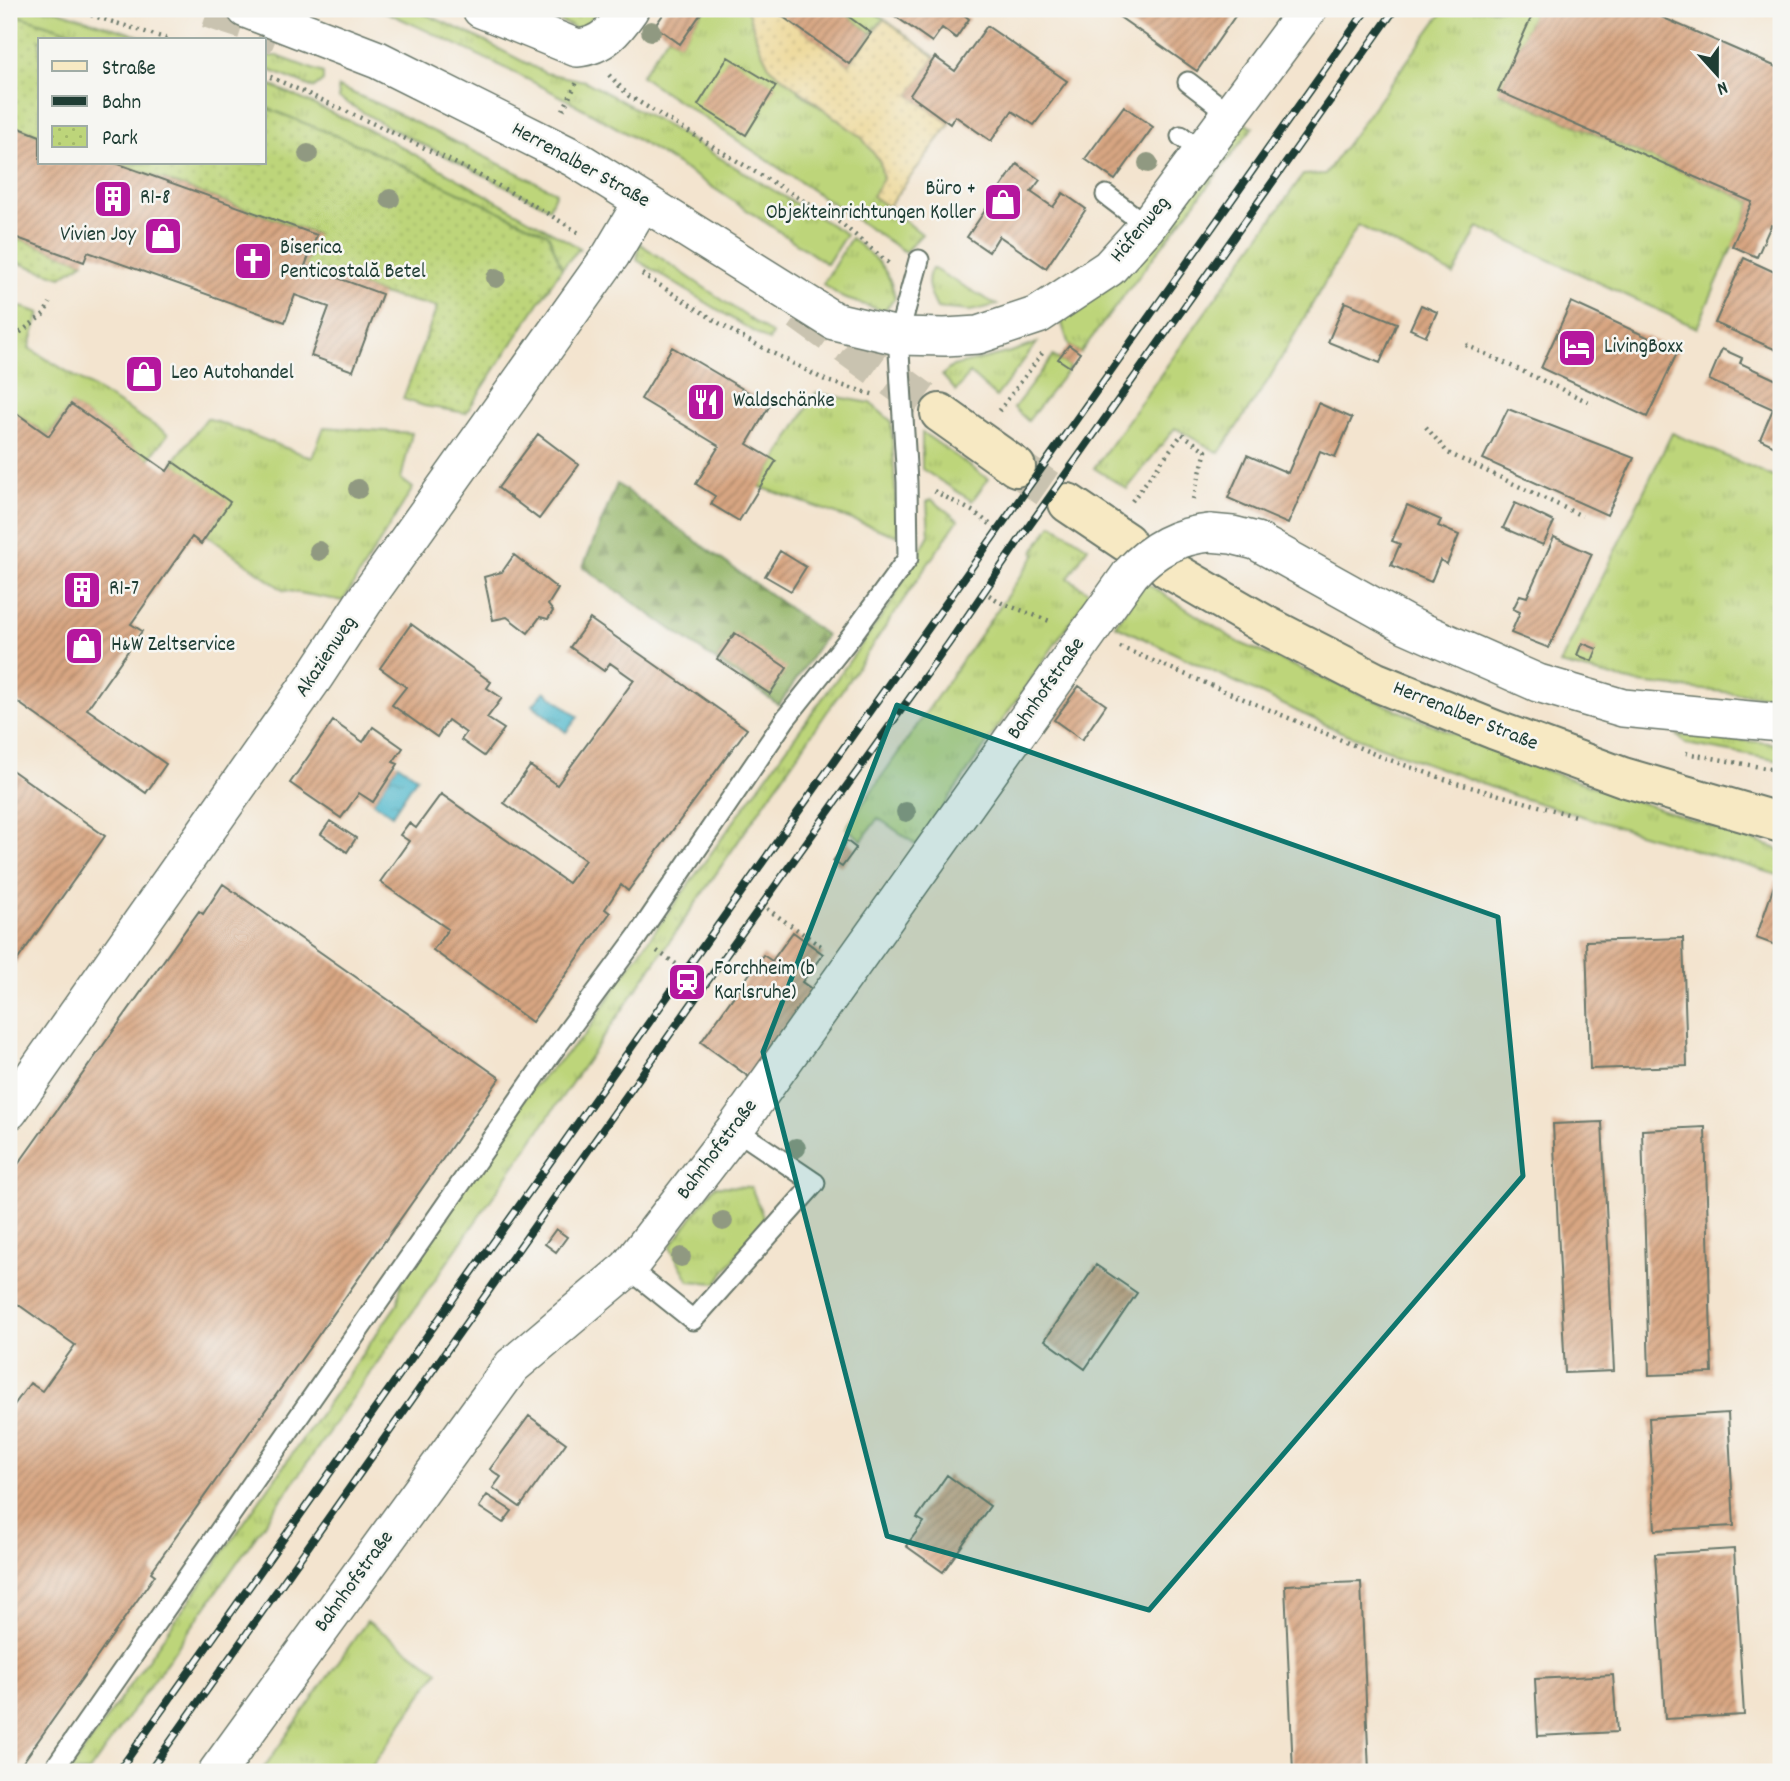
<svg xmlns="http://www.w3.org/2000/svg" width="1790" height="1781" font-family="Dekko,sans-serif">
	<defs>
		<pattern id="grass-tufts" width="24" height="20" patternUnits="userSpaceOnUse" patternTransform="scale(1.75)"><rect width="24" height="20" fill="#bdd57a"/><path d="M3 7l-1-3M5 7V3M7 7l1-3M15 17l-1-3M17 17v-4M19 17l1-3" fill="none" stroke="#a2b86a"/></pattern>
		<pattern id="forest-firs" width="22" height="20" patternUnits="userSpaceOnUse" patternTransform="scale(1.75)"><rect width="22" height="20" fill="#96b66a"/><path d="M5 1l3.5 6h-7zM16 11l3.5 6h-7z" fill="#7a9558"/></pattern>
		<pattern id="sand-dots" width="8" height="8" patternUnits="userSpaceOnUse" patternTransform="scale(1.75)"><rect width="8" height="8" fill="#eeda9e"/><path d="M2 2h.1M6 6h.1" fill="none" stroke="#ccbc89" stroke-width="1.8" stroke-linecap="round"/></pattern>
		<pattern id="park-dots" width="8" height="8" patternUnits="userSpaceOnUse" patternTransform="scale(1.75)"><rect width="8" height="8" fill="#bdd57a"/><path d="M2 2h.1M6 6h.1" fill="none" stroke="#a2b86a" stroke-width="1.8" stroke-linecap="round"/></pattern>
		<pattern id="water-ripples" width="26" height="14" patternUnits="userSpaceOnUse" patternTransform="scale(1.75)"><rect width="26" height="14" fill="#4fb8cc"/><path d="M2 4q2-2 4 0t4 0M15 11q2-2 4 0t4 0" fill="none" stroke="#4197a6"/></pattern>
		<pattern id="building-hatch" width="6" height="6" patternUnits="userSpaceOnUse" patternTransform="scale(1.75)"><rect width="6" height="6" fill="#d8a682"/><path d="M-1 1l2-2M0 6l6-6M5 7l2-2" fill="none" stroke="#af886b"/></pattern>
	</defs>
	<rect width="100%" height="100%" fill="#f6f6f2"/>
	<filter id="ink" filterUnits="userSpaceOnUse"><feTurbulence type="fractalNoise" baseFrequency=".0143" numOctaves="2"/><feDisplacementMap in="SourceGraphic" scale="14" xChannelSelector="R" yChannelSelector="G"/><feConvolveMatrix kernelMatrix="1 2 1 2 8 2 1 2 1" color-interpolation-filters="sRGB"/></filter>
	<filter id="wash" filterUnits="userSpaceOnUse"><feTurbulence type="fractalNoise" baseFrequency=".00686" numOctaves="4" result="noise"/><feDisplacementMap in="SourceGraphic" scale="28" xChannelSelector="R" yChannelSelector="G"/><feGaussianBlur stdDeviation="1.57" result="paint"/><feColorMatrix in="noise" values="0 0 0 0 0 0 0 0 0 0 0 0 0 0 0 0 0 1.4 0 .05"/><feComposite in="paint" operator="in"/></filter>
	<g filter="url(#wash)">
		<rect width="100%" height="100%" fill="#f3e4cf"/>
		<!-- grass -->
		<path fill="url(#grass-tufts)" stroke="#6e8957" stroke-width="2" d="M9,9H52L152,40H98L9,13Z
			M380,9H414L474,36L545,73L585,81L662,123L846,234L827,264C743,207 660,150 571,102C509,68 444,39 380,9Z
			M704,9H747L759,46L799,92L863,138L880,162L883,179L873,196L922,234L905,252L641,76L668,36L680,43Z
			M838,9H869L884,19L871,33Z
			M1445,9H1535L1499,92L1752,202L1697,328L1478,227L1454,275L1358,225L1269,379L1219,453L1175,428L1127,489L1094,468L1303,175L1325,174Z
			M264,56H277L323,73V81L314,88L264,68Z
			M264,82L380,135L580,248L562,268L548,234L352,143L264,107Z
			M338,87L376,103L556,192L549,208L390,128L339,98Z
			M1244,122L1253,127L1080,353L1069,345L1060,318Z
			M851,238C874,257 890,268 895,298L884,311L843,298L823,284Z
			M639,243L772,334L769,341L637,260Z
			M932,268L997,305L970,311L937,308C930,294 924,282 932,268Z
			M9,303L40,313L29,348L168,434L149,459L71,405L49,436L9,408Z
			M1037,343L996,397L970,373L956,391L942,375L953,366L1011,352Z
			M1053,356L1070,367L1028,421L1014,408Z
			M816,393L870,403L891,421L898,536L760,487Z
			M207,418L312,458L324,427L412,433L401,479L413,488L343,601L283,590L207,535L173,462Z
			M922,432L988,479L972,501L922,469Z
			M1672,433L1781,480V698L1638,683L1560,664Z
			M931,499L958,520C672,940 383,1358 89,1772H69L398,1303L402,1275L532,1088L585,1035L622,977L889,606L929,535L927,502Z
			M1052,524L1088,547L1068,578L1090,593L917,845L878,818L862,840L846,828L1036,554L1033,552Z
			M1146,583L1240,643L1515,760L1781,850V876L1512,795L1339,731L1115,625Z
			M1677,735L1781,744V761L1686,744Z
			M715,1186L751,1187L764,1219L716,1283L689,1281L670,1247Z
			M367,1621L438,1671L368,1772H261Z"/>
		<!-- forest -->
		<path fill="url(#forest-firs)" stroke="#5a7a4f" stroke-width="2" d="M617,484L826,635L779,705L583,567Z"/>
		<!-- sand -->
		<path fill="url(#sand-dots)" stroke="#868c69" stroke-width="2" d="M747,9H774L849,64L884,19L935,57L910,95L950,124L888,207L872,196L883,179L880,162L862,138L770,68L759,46Z"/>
		<!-- park -->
		<path fill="url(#park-dots)" stroke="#6e8957" stroke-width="2" d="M534,9H600L583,32Z
			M9,13L98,40H40V136L9,124Z
			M264,107L352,142L548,234L562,268L466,413L424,406L403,399L437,307L382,294L305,266L316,234L116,163H264Z
			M9,235L84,262L61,277L9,260Z"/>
		<!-- water -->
		<path fill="url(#water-ripples)" stroke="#377a80" stroke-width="2" d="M545,691L578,717L566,732L533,705Z
			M398,764L417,777L392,815L373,802Z"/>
		<g id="blocks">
			<!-- building -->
			<path fill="url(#building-hatch)" d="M667,9H704L680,44L655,26Z
				M772,9H838L871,33L849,64Z
				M885,9H957L969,19L956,38L942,28L932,42Z
				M1108,9H1240L1197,71Z
				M1535,9H1643L1781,69V230L1771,225L1757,257L1732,246L1752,202L1498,91Z
				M987,26L1067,81L1034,125L1012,111L991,141L955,116L950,124L910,95L935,57L955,71Z
				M728,57L776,86L746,135L698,105Z
				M1124,106L1153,127L1115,180L1085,159Z
				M9,124L40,136V163H116L317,235L305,266L382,294L353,371L311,356L329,307L295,295L285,322L88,252L84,262L9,235Z
				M1017,164L1040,180L1031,192L1053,207L1063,193L1086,209L1046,268L999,236L989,252L967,237Z
				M1744,258L1781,275V352L1715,323Z
				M1345,302L1397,323L1380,363L1328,342Z
				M1571,302L1678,351L1647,417L1541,368Z
				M1421,305L1437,312L1426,336L1410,329Z
				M1069,345L1080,353L1070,367L1058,359Z
				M672,347L770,405L747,444L776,461L739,521L711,504L715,496L696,484L719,446L641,399Z
				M1722,349L1742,358L1740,363L1781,382V449L1760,439L1773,409L1709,380Z
				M1318,403L1352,418L1335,457L1320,451L1288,524L1228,498L1247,455L1288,473Z
				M71,404L167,471L173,462L230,502L201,544L192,537L131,624L142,631L87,709L166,764L146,793L9,696V408L49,436Z
				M1508,409L1634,458L1607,515L1483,459Z
				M538,434L579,465L539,519L498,488Z
				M1515,503L1554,522L1543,545L1503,528Z
				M1407,505L1441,520L1438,526L1459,535L1447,564L1440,560L1431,582L1391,565L1400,544L1392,541Z
				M1554,537L1592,554L1549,648L1511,633L1520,612L1513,609L1520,595L1527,597Z
				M780,551L806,567L791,591L765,576Z
				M514,555L558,589L548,605L553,611L548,619L540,617L528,633L507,617L493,620L484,577L502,572Z
				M590,619L747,729L628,891L621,885L605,909L610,913L532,1022L433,950L448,929L380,882L409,841L400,835L409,823L416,828L441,794L568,883L585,860L504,803L530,766L557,785L634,680L610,663L604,671L570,647Z
				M411,624L491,682L487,688L502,698L487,718L504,729L484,756L461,740L466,733L448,720L437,737L392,705L406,687L380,668Z
				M735,633L787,668L770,694L717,659Z
				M1582,643L1597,649L1592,661L1577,655Z
				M1079,686L1106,705L1082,740L1054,720Z
				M333,721L363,742L373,727L403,748L393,762L398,764L373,802L359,793L341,818L290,783Z
				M9,768L105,836L9,972Z
				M330,821L356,838L347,852L321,834Z
				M847,841L856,848L842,867L833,861Z
				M1776,880L1781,881V947L1756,938Z
				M223,884L500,1078L151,1572L155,1575L16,1772H9V1412L30,1383L42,1391L75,1345L9,1298V1177L199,911L203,914Z
				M793,932L823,954L802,982L817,993L786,1037L781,1033L749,1077L701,1042L763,955L772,961Z
				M1683,938L1687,1066L1590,1069L1586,941Z
				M1602,1122L1614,1371L1565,1373L1553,1124Z
				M1705,1127L1712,1373L1649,1375L1642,1130Z
				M556,1229L567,1237L556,1252L545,1244Z
				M1096,1265L1137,1293L1085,1369L1045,1340Z
				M1728,1413L1734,1526L1655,1530L1649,1418Z
				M529,1416L566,1443L520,1507L493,1488L501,1477L490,1469Z
				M947,1475L990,1506L943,1572L906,1546L924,1522L917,1518Z
				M487,1495L512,1511L503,1523L479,1507Z
				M1734,1549L1744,1715L1665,1719L1655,1554Z
				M1361,1582L1369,1772H1293L1285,1585Z
				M1613,1675L1617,1732L1538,1736L1535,1679Z"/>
		</g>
	</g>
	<g filter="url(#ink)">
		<use href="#blocks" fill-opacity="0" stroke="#69776a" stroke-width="2"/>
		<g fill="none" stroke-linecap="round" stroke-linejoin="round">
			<!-- secondary-tunnel -->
			<path stroke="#c9c3b0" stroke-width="38" stroke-dasharray="38 19" stroke-linecap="butt" d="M208,9L248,22L278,35
				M800,312L940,413
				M1016,467L1068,503"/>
			<defs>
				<path id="service" d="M1188,82L1231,115
					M1181,136L1202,153
					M1106,195L1147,226
					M628,1268L693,1320L815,1183L735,1129
					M52,1772L550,1055L637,937L786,718L852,635L908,558L907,482L898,336L919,260"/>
				<path id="minor" d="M246,9L378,60L574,158L834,321L898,336L945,337L978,335L1038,315L1109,268L1147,226L1308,9
					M481,9L577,48C603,46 616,29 630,9
					M1210,533L1232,535L1256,541L1407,625L1538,683L1623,708L1781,723
					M9,1111L315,676L363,603L611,255L643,201
					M217,1772L512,1366L628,1268L735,1129L1131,573"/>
				<path id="secondary" d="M940,413L1016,467
					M1068,503L1126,542
					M1167,568L1267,626L1374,681L1495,730L1623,777L1781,823"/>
			</defs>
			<!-- service casing -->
			<use href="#service" stroke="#69776a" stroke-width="23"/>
			<!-- minor casing -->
			<use href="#minor" stroke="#69776a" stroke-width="40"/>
			<!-- secondary casing -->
			<use href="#secondary" stroke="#69776a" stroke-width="42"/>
			<!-- path -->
			<path stroke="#69776a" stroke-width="4.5" stroke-dasharray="2 5" stroke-linecap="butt" d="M71,9L171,40
				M264,74C370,122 485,172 582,235
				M609,75L629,96L842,224L891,265
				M563,110L577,82
				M642,274L738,335L827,381L875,395
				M9,341L44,314L50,303
				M1466,345L1593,404
				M999,411L1044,351
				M1426,427L1448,453L1582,516
				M934,491L974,512L990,524
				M1132,501L1182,434L1206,451L1193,499
				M989,595L1002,603L1052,622
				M1120,647L1384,758L1456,783L1575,816
				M1686,753L1781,771
				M767,909L821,946
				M657,951L679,966"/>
			<!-- service -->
			<use href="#service" stroke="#fff" stroke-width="19"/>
			<!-- minor -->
			<use href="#minor" stroke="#fff" stroke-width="37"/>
			<!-- secondary -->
			<use href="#secondary" stroke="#f7e9c3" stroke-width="38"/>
			<defs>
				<path id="rail" d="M118,1772L1367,9
					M149,1772L721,962L949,643L1022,536L1395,9"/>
			</defs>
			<!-- rail casing -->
			<use href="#rail" stroke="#1f3d34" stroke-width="8"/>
			<!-- rail -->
			<use href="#rail" stroke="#f6f6f2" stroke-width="5" stroke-dasharray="16" stroke-linecap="butt"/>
			<defs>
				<path id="minor-bridge" d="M1131,573C1153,549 1177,536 1210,533"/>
			</defs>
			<!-- minor-bridge casing -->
			<use href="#minor-bridge" stroke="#69776a" stroke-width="40" stroke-linecap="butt"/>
			<!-- minor-bridge -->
			<use href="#minor-bridge" stroke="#fff" stroke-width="37"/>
		</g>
		<!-- trees -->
		<g fill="#909981">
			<circle cx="651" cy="31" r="10"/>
			<circle cx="308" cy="154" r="10"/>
			<circle cx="1148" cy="163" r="10"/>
			<circle cx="390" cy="199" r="10"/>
			<circle cx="496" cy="278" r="10"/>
			<circle cx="358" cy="489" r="10"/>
			<circle cx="319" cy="551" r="10"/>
			<circle cx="906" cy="812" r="10"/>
			<circle cx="796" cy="1148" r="10"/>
			<circle cx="723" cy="1221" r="10"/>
			<circle cx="681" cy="1257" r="10"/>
		</g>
	</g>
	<!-- marked area -->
	<path fill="#0f766e" fill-opacity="0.2" stroke="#0f766e" stroke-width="5" stroke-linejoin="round" d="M897,705L1498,917L1523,1176L1149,1610L887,1536L763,1052Z"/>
	<!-- icons -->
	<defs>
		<symbol id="building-square" viewBox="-11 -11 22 22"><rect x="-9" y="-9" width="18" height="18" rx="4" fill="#b5179e" stroke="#f6f6f2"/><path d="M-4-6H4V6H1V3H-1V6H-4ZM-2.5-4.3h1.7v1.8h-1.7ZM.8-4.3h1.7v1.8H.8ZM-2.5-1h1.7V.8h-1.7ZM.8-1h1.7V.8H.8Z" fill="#fff"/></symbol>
		<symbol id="shop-square" viewBox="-11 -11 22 22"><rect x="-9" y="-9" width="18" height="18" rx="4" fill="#b5179e" stroke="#f6f6f2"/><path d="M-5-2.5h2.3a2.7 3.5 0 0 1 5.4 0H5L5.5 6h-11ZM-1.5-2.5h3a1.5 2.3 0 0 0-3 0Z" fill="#fff"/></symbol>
		<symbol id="church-square" viewBox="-11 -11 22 22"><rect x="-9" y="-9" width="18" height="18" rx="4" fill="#b5179e" stroke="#f6f6f2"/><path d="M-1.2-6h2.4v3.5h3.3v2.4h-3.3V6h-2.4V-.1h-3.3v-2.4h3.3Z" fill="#fff"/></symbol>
		<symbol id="hotel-square" viewBox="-11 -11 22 22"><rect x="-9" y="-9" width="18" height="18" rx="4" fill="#b5179e" stroke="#f6f6f2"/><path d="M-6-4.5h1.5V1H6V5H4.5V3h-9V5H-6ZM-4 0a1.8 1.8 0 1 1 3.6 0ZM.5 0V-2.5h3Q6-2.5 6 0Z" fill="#fff"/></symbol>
		<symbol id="restaurant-square" viewBox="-11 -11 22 22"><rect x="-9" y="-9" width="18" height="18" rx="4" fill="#b5179e" stroke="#f6f6f2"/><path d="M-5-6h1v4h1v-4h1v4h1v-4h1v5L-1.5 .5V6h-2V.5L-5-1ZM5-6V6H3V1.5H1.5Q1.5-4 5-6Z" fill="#fff"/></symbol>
		<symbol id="station-square" viewBox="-11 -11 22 22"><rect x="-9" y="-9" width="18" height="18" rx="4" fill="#b5179e" stroke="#f6f6f2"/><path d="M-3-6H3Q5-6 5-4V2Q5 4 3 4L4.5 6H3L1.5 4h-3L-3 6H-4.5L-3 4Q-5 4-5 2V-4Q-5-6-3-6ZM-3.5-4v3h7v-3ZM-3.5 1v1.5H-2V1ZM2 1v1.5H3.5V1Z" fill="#fff"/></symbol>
	</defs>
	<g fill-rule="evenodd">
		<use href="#building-square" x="91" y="177" width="44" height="44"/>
		<use href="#shop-square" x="981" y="180" width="44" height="44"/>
		<use href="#shop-square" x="141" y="214" width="44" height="44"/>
		<use href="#church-square" x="231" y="239" width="44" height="44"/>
		<use href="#hotel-square" x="1555" y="326" width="44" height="44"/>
		<use href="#shop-square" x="122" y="352" width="44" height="44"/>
		<use href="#restaurant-square" x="684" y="380" width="44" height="44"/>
		<use href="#building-square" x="60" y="568" width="44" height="44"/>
		<use href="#shop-square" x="62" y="624" width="44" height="44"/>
		<use href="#station-square" x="665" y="960" width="44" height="44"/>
	</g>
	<g text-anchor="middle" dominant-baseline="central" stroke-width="5" stroke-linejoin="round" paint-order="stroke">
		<!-- street labels -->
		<g font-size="21" fill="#1f3d34" stroke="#f6f6f2">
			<text transform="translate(580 166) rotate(29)">Herrenalber Straße</text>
			<text transform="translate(1141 230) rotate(-50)">Häfenweg</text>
			<text transform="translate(327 657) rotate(-56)">Akazienweg</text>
			<text transform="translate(1047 689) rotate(-55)">Bahnhofstraße</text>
			<text transform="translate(1465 717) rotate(22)">Herrenalber Straße</text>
			<text transform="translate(718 1150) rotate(-53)">Bahnhofstraße</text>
			<text transform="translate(355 1582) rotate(-54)">Bahnhofstraße</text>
		</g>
		<!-- poi labels -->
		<g font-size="21" fill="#1f3d34" stroke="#f6f6f2" text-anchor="start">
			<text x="976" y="190" text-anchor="end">Büro +<tspan x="976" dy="24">Objekteinrichtungen Koller</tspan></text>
			<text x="140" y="199">R1-8</text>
			<text x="136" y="236" text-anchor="end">Vivien Joy</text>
			<text x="280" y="249">Biserica<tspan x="280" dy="24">Penticostală Betel</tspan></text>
			<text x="1604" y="348">LivingBoxx</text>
			<text x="171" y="374">Leo Autohandel</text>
			<text x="733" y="402">Waldschänke</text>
			<text x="109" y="590">R1-7</text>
			<text x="111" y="646">H&amp;W Zeltservice</text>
			<text x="714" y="970">Forchheim (b<tspan x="714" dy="24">Karlsruhe)</tspan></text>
		</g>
	</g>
	<!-- margin -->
	<rect width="1790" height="1781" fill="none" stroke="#f6f6f2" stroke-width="35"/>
	<!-- legend -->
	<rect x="38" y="38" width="228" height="126" fill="#f6f6f2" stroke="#a0aca6" stroke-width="2"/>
	<rect x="52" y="61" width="35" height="10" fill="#f7e9c3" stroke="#a0aca6" stroke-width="2"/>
	<text x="102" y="74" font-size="21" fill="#1f3d34">Straße</text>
	<rect x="52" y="96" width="35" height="10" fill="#1f3d34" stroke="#a0aca6" stroke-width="2"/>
	<text x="102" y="108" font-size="21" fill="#1f3d34">Bahn</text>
	<rect x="52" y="126" width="35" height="21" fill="url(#park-dots)" stroke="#a0aca6" stroke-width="2"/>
	<text x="102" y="144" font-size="21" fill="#1f3d34">Park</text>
	<!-- north arrow -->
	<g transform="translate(1717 74) rotate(159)" stroke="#f6f6f2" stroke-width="5" paint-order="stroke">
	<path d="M0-5L12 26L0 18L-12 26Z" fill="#1f3d34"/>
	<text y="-10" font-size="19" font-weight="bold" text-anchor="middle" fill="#1f3d34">N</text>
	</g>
</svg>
